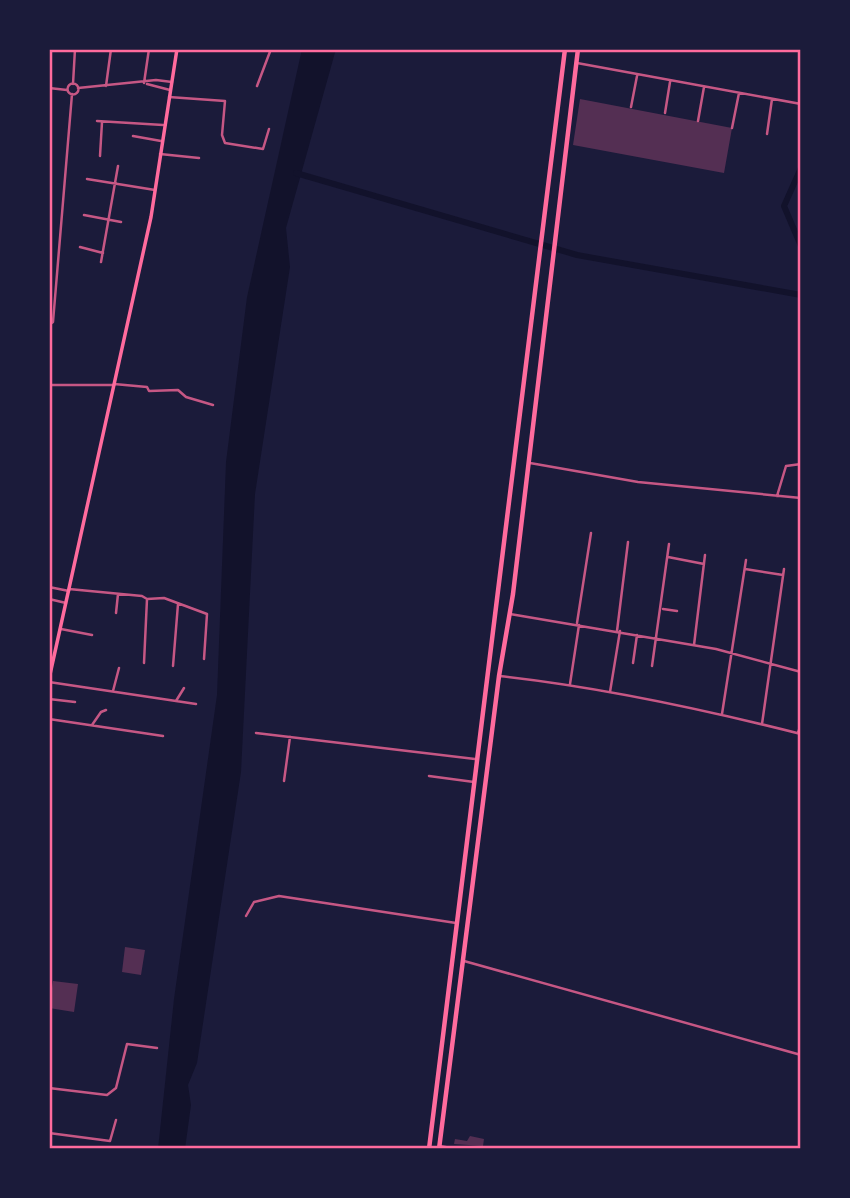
<svg xmlns="http://www.w3.org/2000/svg" width="850" height="1198" font-family="'Open Sans',sans-serif">
	<rect width="100%" height="100%" fill="#1b1b3a"/>
	<!-- water -->
	<path fill="#12122b" d="M302,49H336L286,228L290,267L255,494L241,772L197,1063L188,1085L191,1105L185,1149H158L174,999L217,695L226,462L247,297Z"/>
	<g fill="none" stroke-linecap="round" stroke-linejoin="round">
		<!-- canal -->
		<path stroke="#12122b" stroke-width="6" d="M801,168L784,206L801,246
			M296,173L577,255L801,295"/>
	</g>
	<!-- building -->
	<path fill="#542f53" d="M580,99L732,128L724,173L573,145Z
		M125,947L145,950L141,975L122,972Z
		M53,981L78,984L74,1012L49,1008Z
		M470,1136L484,1139L483,1146L454,1144L455,1139L467,1141Z"/>
	<g fill="none" stroke-linecap="round" stroke-linejoin="round">
		<!-- minor -->
		<path stroke="#c65784" stroke-width="2.5" d="M577,63L801,104
			M144,83L149,49
			M67.5 89a5.5 5.5 0 1 1 11 0a5.5 5.5 0 1 1-11 0Z
			M73,84L75,49
			M147,84L170,90
			M106,86L111,49
			M257,86L271,49
			M49,88L67,90
			M78,88L156,80L172,82
			M169,97L225,101L222,135L225,143L263,149L269,129
			M631,107L637,76
			M665,113L670,82
			M97,121L163,125
			M698,121L704,87
			M732,128L739,93
			M767,134L772,99
			M133,136L161,141
			M160,154L199,158
			M100,156L102,122
			M87,179L155,190
			M84,215L121,222
			M80,247L103,253
			M101,262L118,166
			M49,325L53,322L72,94
			M114,384L147,387L149,391L178,390L186,397L213,405
			M49,385H114
			M530,463L638,482L801,498
			M777,496L786,466L801,464
			M668,557L704,564
			M745,569L783,575
			M49,587L69,591
			M69,589L142,596L147,599L144,663
			M49,599L66,603
			M147,599L164,598L207,614L204,659
			M663,609L677,611
			M116,613L118,594
			M510,614L716,649L801,672
			M577,623L591,533
			M61,629L92,635
			M617,631L628,542
			M694,645L705,555
			M633,663L637,635
			M173,666L178,604
			M652,666L669,544
			M499,676C601,687 702,709 801,734
			M49,682L196,704
			M570,684L579,625
			M113,691L119,668
			M610,692L620,631
			M49,699L75,702
			M176,701L184,688
			M722,714L746,560
			M49,719L163,736
			M762,724L784,569
			M92,725L101,712L106,710
			M256,733L475,759
			M798,733L801,724
			M429,776L474,782
			M284,781L290,737
			M246,916L254,902L279,896L456,923
			M464,961L801,1055
			M49,1088L107,1095L116,1088L127,1044L157,1048
			M49,1133L110,1141L116,1120
			M440,1146L456,1149"/>
		<!-- secondary -->
		<path stroke="#ff6b9d" stroke-width="3.5" d="M49,679L151,217L177,49"/>
		<!-- primary -->
		<path stroke="#ff6b9d" stroke-width="4.5" d="M429,1149L565,49
			M439,1149L499,676L513,594L578,49"/>
	</g>
	<!-- border -->
	<rect width="850" height="1198" fill="none" stroke="#1b1b3a" stroke-width="102"/>
	<rect x="51" y="51" width="748" height="1096" fill="none" stroke="#ff6b9d" stroke-width="2.5"/>
</svg>
